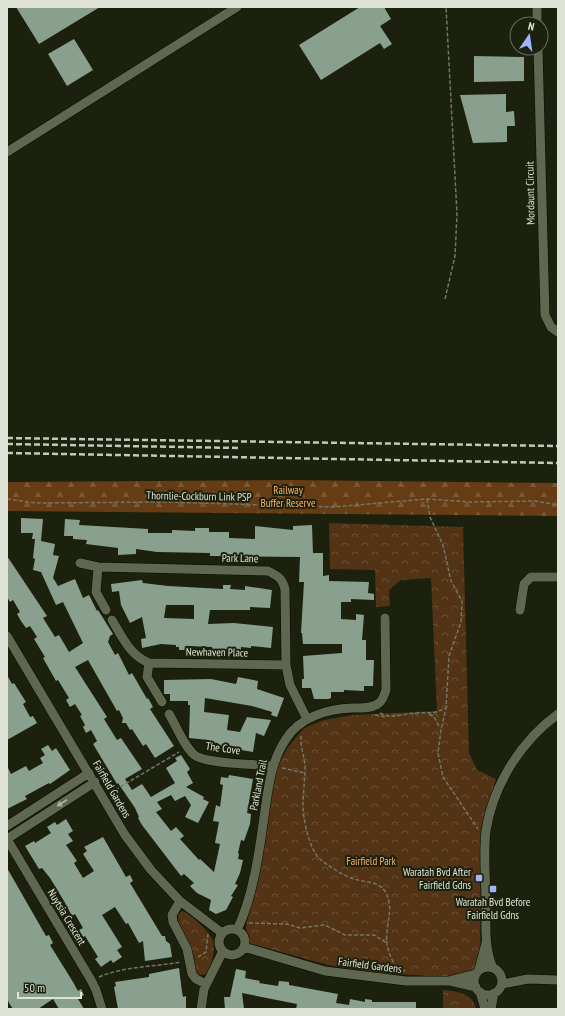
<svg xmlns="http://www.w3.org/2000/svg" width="565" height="1016" font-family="'PT Sans Narrow',sans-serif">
	<defs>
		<pattern id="forest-firs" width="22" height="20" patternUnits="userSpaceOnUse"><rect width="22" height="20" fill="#653c13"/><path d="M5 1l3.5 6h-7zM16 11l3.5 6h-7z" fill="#7b5835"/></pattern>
		<pattern id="park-crowns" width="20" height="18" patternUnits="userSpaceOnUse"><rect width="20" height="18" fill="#523315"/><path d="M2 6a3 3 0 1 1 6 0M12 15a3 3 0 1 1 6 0" fill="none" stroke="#6a5036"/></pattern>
	</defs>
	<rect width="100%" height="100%" fill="#1b210d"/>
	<!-- forest -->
	<path fill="url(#forest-firs)" d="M289,480L558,483V516L7,511V482Z"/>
	<!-- park -->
	<path fill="url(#park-crowns)" d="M329,523L463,527L469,753L477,770L496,779L481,828L480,964L468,978L379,973L328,965L249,943L246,927L277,768L288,747L304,728L324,720L353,715L437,711L431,578L401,580L389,590L390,606L376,607L375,570L330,569Z
		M182,911C190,913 211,933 213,941C216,949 211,967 206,974L200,975L195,971L190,944L179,925L178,915Z
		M443,990C456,991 473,993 476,1009H443Z"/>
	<!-- building -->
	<path fill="#89a08e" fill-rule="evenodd" d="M16,7H100L39,44Z
		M360,7H384L391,19L380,26L392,44L384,49L380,43L321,80L299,45Z
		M74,39L93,70L67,86L48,54Z
		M474,56L524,57V81L474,82Z
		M506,94V112L514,111L515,126H507V142L473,143L460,95Z
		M21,518L43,519L41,541L55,544L53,555L59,556L53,578L55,581L58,586L75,579L83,598L89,595L97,611L98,610L113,634L110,636L108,642L115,655L118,653L129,675L132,673L147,699L148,698L153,707L150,709L174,746L155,758L146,744L143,746L132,729L130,730L126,723H122L123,718L119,710L117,711L88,660L75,667L107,717L104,719L117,740L121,738L142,769L125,779L132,790L142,784L151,797L175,783L166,768L177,761L175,758L181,755L190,769L187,772L193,783L186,787L204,797L203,799L209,802L198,823L185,817L191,805L185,796L175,801L171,795L157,802L162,809L156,812L171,831L176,827L184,836L180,839L199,860L200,859L214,872L220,844L215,843L219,822L213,821L216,805L220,807L223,785L220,784L221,777L228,778L229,775L253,779L247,813L251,814L250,824L244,841L241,840L238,853L239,854L238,859L243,860L240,873L235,884L238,885L231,896L233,897L226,910L216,914L209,910L211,900L197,893L190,886L194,883L184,874L181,876L142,825L138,818L139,817L135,808L118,783L117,784L93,744L97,741L91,730L86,733L83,727L85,725L80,716L82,715L75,704L70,707L66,700L69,698L58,680L56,681L43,658L45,657L34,639L37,637L30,626L26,628L21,621L17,614L20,612L13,600L10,602L7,597V556L47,616L43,618L55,637L59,635L69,652L83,643L63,602L56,605L41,572L33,570L35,559L33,558L35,539H32L33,533H21Z
		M65,519L80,520L79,525L148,529V533H172V530L195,531V528H209V532H229V538L255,539V526L293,530V526L312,525L313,553H323V576L329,575V581L369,582L368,593L374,594V600L351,599V602H341V619L356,620V614L364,615L362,640H366V660H374L373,686H364V691L344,690V692H331V698L328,699H314L311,688H302V679H304L303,656L342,653V644H303L302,633H301L304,582H299L300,557L210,556V553L157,552L136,549V554L118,555V548L86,544L87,540L73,539V536H64Z
		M142,580L143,583L168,586L223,589V585H231L230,589L245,590V586L272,590L270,608L250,607V610H210L208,624L234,623L273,627L271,648L251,646V648L241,647V650L212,649V647L188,646V650H179V647H176V645L161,644L142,648L141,639L146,638L142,617L130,623L121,605L119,591L112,592L111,584ZM166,605H194V619L164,618Z
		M7,675L12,684L14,683L26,702L23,704L30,717L33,716L37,723L7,740Z
		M238,677L258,681L257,689L284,698L277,717L271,715L272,712L252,706L205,698L204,712L229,715L227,730L240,732L247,717L271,720L264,736L256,733L253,752L218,746V743L209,742V740L189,738L190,705H188V701H170V694H164V680L211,679L236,684Z
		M48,745L52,751L56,748L70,770L50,784L49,783L25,796L27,799L7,809V766L11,774L26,766L29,771L43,763L40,758L45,755L41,749Z
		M66,819L73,831L68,834L73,841L66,845L77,861L74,863L83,878L94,871L83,854L87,851L84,847L103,837L126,877L130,875L133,881L130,883L162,936H165L166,941L170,944L172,957L145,961L143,941L139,943L128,923L126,924L115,907L102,915L122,947L117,950L122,957L113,963L111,960L101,967L95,959L98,957L85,936L83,937L79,930L83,928L75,914L72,916L64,901L50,878L42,868L39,869L25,846L34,841L35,843L51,833L47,827L55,822L57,825Z
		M7,868L46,936L49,935L53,943L50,945L73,982L78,991L81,989L84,995L78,999L84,1009H59L53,999L38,1009H13L9,1003L7,998Z
		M179,968L182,992L183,997L186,996V1009H118L114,987L116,986L115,982L149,977V974Z
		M236,969L246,971L245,978L260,981L259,983L278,986L279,981L289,982V985L338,994L336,1003L349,1005L350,999L365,1002V999L372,1000V1002H416V1009H296L297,1004L242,993L244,1009H225L224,997H230Z"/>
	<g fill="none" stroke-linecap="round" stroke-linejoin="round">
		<defs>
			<path id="minor" d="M537,7V24
				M538,48L545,315L551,327L558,332
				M7,152L237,7
				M80,563L98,567L268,571C278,576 282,578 285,589L286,665L290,685L307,719
				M98,567L96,592L106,610
				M520,610L524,584L531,577H558
				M112,620C122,637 130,655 149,663L286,665
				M7,636L125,835L151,870L180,901L222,933
				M149,663L147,677L162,702
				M169,714C176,725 185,749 196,756C209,764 255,764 272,766
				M7,826L89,773
				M7,839L91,980L96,990L102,1009
				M7,839L95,782
				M180,901L172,915L173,922L187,949L192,974L196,979L206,984
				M219 942a13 13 0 1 1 26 0a13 13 0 1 1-26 0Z
				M237,930C253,897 259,853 264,817C268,790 270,763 286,739C300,717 327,709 352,708C360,708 372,709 379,703C383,700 384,695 386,690L385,618
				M244,947L325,971L406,981H448L476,974
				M474 981a14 14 0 1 1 28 0a14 14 0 1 1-28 0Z
				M493,968C484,949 486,924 486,904C486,880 483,855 486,831C493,785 521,741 558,714
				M479,970L486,943
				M450,981L476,987
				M502,984L528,979L558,980
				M480,992L485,1009
				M201,1009L204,989L223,951
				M491,1009L494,993"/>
		</defs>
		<!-- minor casing -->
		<use href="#minor" stroke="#060a00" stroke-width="10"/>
		<!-- path -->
		<path stroke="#727767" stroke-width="1.5" stroke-dasharray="4 2" stroke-linecap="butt" d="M445,299L455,256L457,214L446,7
			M7,499L37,503L163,502L333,507L427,499L470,502L535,501L558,505
			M427,499L430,517L443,545L451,581L462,601L461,622L449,656L446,708L441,730L438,753L443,777L478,829
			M380,713C392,720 404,713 417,713C429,712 434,715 445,708
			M429,714L434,717L440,728
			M375,715L386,717
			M301,736C300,747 305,757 305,768C305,781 303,793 303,805C303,819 309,849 320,859C328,866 341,874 351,878C364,883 379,880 386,893C393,907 388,918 387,932C385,947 391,960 399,971
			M282,768L305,773
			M110,793L179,752
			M249,923L287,924L300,928L325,925L345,935H374L387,943
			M198,957L206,952L208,934
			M397,968L405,971
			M99,977C125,966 153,967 181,962"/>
		<!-- minor -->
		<use href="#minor" stroke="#5f6750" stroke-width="9"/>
		<!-- rail -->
		<path stroke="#c4c8ba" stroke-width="2.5" stroke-dasharray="6 3" stroke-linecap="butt" d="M7,438L558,446
			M7,444L241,448
			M7,453L558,463"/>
	</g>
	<!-- one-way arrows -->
	<defs><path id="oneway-solid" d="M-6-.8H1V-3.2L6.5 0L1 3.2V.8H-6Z"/></defs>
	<use fill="#acb1a0" href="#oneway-solid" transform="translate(62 803) rotate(147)"/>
	<!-- markers -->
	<g fill="#a2b2fd" stroke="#1b210d" stroke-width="1.5">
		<rect x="475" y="874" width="8" height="8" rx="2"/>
		<rect x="489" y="885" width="8" height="8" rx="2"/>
	</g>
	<g text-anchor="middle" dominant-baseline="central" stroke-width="4" stroke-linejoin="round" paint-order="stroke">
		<!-- street labels -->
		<g font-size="11" fill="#dfe3d6" stroke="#1b210d">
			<text transform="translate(530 193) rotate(-91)">Mordaunt Circuit</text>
			<text transform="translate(199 496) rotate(1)">Thornlie-Cockburn Link PSP</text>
			<text transform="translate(240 558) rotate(1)">Park Lane</text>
			<text transform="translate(217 652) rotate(1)">Newhaven Place</text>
			<text transform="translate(223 748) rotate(8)">The Cove</text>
			<text transform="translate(258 785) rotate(-79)">Parkland Trail</text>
			<text transform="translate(112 789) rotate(60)">Fairfield Gardens</text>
			<text transform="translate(67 917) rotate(59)">Nuytsia Crescent</text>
			<text transform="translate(370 965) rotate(7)">Fairfield Gardens</text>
		</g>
		<!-- park labels -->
		<g font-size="11" fill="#feaf66" stroke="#1b210d">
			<text x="288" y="490">Railway<tspan x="288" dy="13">Buffer Reserve</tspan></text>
			<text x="371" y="861">Fairfield Park</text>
		</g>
		<!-- poi labels -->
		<g font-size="11" fill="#dfe3d6" stroke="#1b210d" text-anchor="end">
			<text x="471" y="872">Waratah Bvd After<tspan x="471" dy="13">Fairfield Gdns</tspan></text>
			<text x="493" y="902" text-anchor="middle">Waratah Bvd Before<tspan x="493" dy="13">Fairfield Gdns</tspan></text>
		</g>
	</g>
	<!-- border -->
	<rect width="565" height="1016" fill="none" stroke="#dfe3d6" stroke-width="16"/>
	<!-- north arrow -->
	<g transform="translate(529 36) rotate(13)"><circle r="19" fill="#1b210d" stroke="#696f5d"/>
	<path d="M0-3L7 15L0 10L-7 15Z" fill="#a2b2fd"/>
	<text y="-6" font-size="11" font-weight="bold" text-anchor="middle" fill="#dfe3d6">N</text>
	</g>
	<!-- scale -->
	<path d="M18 992v6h63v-6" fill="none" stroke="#dfe3d6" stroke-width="2"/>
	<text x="24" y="992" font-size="12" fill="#dfe3d6" stroke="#1b210d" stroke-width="3" paint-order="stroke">50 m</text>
</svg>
